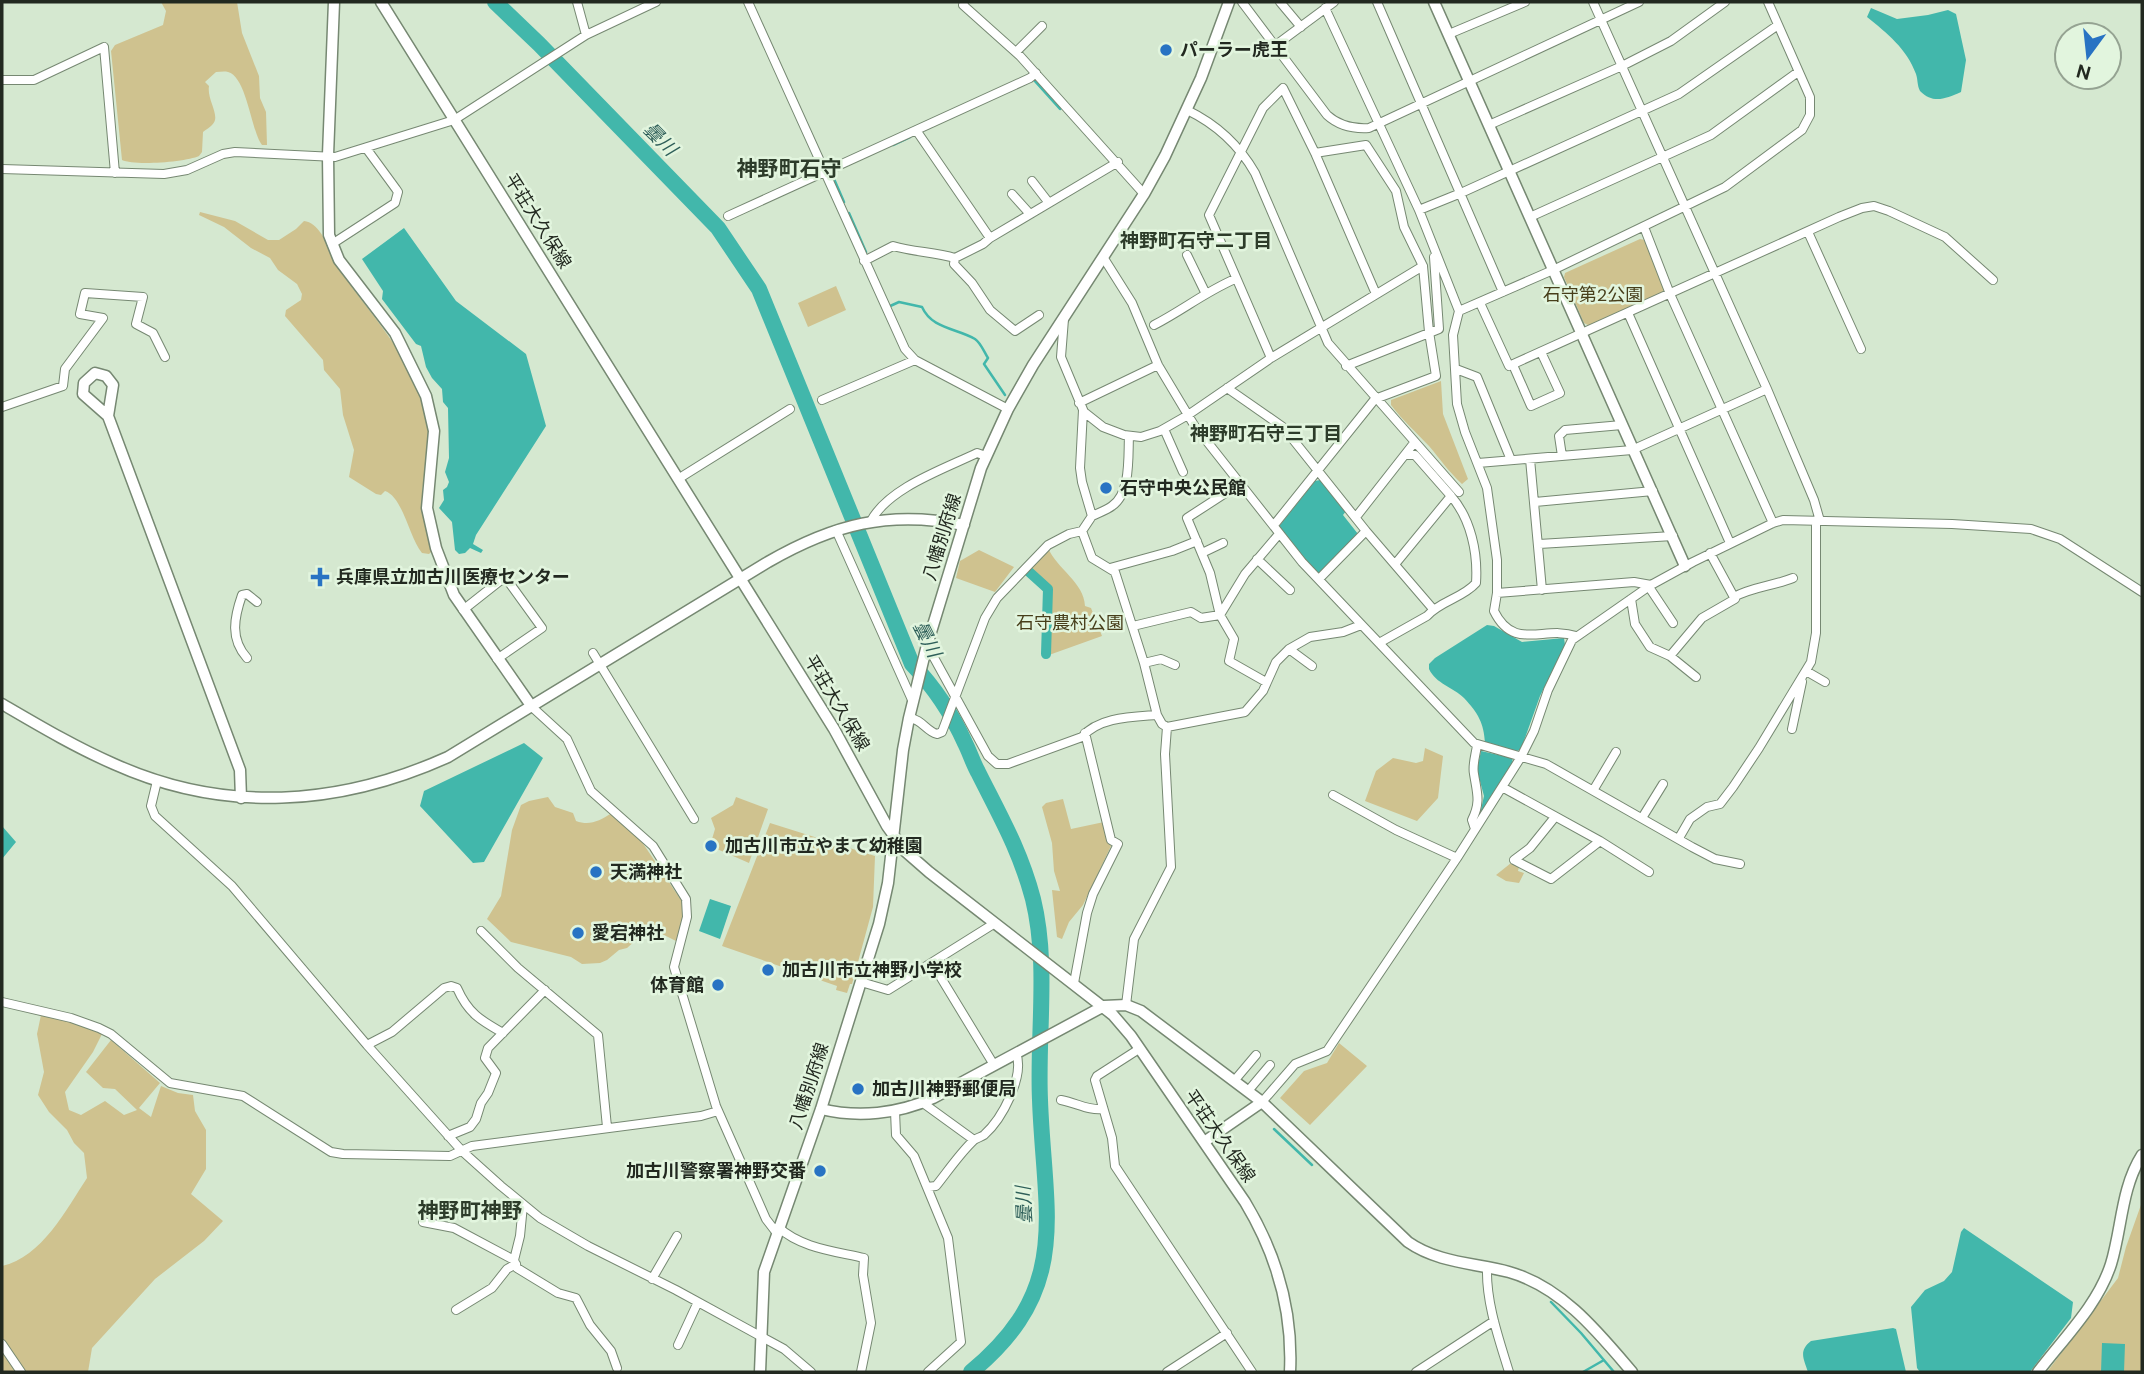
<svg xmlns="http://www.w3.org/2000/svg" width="2144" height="1374" font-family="'DM Sans','Noto Sans JP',sans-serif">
	<rect width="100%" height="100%" fill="#d5e8d0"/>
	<!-- green -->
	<path fill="#cfc28f" d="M161,2H237L242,33L259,76L260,98L266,112L267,145H262C251,131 247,77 228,72C224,71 220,72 216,72L205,82L209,86C207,98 217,111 215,120C214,125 207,129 203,132L202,152L199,156C186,162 134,166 122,160L111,51L115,45L163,25L166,11Z
		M200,212L235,221L268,240H279L296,229L304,221C323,223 330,255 340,270C374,321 425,369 429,434C430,456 422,477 422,498C422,516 428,534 432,551L429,554L422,553C409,537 403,497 385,491L381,495L376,494L349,477L354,450L343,415L340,389L324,370L323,360L285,316L286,310L301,300L302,294L297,284L278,270L270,258L251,248L224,227L199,215Z
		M1640,239L1645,240L1664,289L1663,293L1590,326L1584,323L1564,277L1565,273Z
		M836,286L846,310L808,327L798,303Z
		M1441,381L1443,414L1468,479L1462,484C1449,472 1440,459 1429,446C1416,432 1403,421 1391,405V400Z
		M1048,548C1057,569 1084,582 1085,606L1091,608L1102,636L1049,655V589L1028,569Z
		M979,550L1014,567L995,592L956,578L960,561Z
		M1425,748L1443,756L1438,798L1417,821L1365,801L1376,771L1393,758L1416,763L1423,761Z
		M548,797L555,807L573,813L576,821C590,826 599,821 612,813L642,842L687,909L678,942L656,931L647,930L627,948L619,950L607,960L600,963L582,964L571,957L511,942L487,919L501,896L512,830L521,805L529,801Z
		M736,797L768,809L749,863L710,846L715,829L711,818L733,805Z
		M1063,799L1071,829L1104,822L1111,846L1083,905L1069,922L1062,939L1057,937L1052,890L1060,891L1054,871L1052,843L1042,807L1046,803Z
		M770,823L875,856L873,907L852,984H850L847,993L836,990L837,986L722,946Z
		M1511,863L1519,867L1518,871L1524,873L1519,883L1506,881L1496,875Z
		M41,1015L80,1024L102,1034L93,1052L65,1092L69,1110L81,1115L105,1101L124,1115L137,1110L115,1089L103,1088L86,1072L111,1040L160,1083L139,1108L151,1117L161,1086L178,1093L193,1095L195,1111L206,1130V1169L191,1194L223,1221L204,1241L155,1279L92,1348L88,1372H2V1266C42,1257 66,1210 87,1178L84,1153L74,1143L67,1130L49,1112L38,1095L44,1072L37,1034Z
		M1339,1043L1367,1066L1310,1125L1280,1098L1304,1071L1327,1063Z
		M2142,1202V1372H2047L2118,1278L2126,1247Z"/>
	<!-- water -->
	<path fill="#42b7ab" d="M1871,8L1897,19L1928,15L1948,10L1956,14L1966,60L1961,92C1945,99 1933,104 1920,91C1917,85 1918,80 1916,74C1907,49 1887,33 1867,17Z
		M404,228L456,301L526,354L546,426L476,535L473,544L483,550L481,553L470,548L465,553L459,554L455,550L452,522L439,508L444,500L443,490L447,487L449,482L445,472L449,458L448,408L443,402L442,389L432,378L426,367L421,346L416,344L382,299L383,291L362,259Z
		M1320,480L1346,511L1343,515L1358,534L1321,573L1317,572L1279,530L1280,525L1315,481Z
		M1487,625L1494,626L1522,642L1564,638L1565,645L1540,696L1521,749L1517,751L1485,743C1484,723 1478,713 1464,698C1453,687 1436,684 1429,669V664L1435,658Z
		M524,743L543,758L484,862L473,863L420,806L424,791Z
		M1481,751L1512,758L1513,763L1482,815L1480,814L1484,796L1477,770Z
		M2,826L16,842L2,859Z
		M710,899L731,906L720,939L699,931Z
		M1964,1228L2073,1302L2071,1318L2030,1372H1920L1917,1368L1911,1307L1925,1290L1944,1281L1952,1272L1961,1232Z
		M1893,1328L1896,1329L1906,1372H1808C1804,1359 1798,1351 1811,1341Z
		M2102,1343L2125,1344L2124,1372H2101Z"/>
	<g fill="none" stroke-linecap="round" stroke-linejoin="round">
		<!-- stream -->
		<path stroke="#42b7ab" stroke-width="2.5" d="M1033,79L1060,109
			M893,145L910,137
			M833,171L831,172L844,202
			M849,213L866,252
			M888,307L899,302L922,307C932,329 956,328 975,339C981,343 984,352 988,358L984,364L1005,395
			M1274,1129L1312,1165
			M1551,1302L1581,1333L1614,1372
			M1583,1372L1604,1360"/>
		<!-- canal -->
		<path stroke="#42b7ab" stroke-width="10" d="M1027,570L1048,589L1046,654"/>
		<!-- river -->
		<path stroke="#42b7ab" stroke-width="16" d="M495,2L539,44L718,228L759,289L912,664C934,687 952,714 965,743C970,753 973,763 978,772C1000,816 1020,850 1033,899C1049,964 1037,1034 1040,1100C1044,1215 1073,1288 971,1372"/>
		<defs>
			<path id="street" d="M577,2L586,35
				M748,2L905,349L915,360L1008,409
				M964,2L963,5L1020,56L1144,194
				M1242,2L1327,115C1339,126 1353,129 1369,128L1639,2
				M1280,2L1301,27
				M1377,2L1503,292
				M1593,2L1767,389L1814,500L1820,521
				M1325,8L1419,210L1459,311L1453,335L1457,404L1465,432L1487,488L1497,560V593L1494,611C1514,652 1544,625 1576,636
				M1449,34L1525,2
				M1276,45L1334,2
				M1016,52L1042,26
				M2,80H34L104,47L115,173
				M1187,110C1216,124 1239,145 1255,173L1328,343L1459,492
				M1489,125L1622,66L1671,41L1725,2
				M916,130L990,238
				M2,169L164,174L187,170L223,154L235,152L335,157L454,120L586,35L656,2
				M1032,181L1049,203
				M1012,194L1030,214
				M1419,210L1461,193L1679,94L1778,25
				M728,216L1030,78L1036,73
				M1530,217L1711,135L1798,72
				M1644,227L1670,294L1773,523
				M1808,232L1861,349
				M332,244L395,203L398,192L396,189L366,148
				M1187,255L1205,292
				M1103,257L1132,303L1158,365L1194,425L1302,562L1474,743L1546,764L1692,847L1715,859L1740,864
				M955,258L954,264L972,283L990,310L1015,331L1039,315
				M864,261L893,246C914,252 934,252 955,258L983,244L990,238L1118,162
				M1480,303L1509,366L1839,217L1862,208L1874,206L1889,211L1945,237L1993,280
				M1459,311L1553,270L1725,187L1802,130L1810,115V97L1768,2
				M1628,313L1730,543
				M1064,319L1061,357L1084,412L1103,427L1124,435L1141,437L1160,431L1188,415L1271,358L1423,266L1404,227L1396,191L1366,145L1315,153
				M1154,325C1183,310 1205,292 1235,279
				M1271,358L1209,215L1263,108L1283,88L1315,153L1376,294
				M1513,365L1531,406L1560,393L1541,352
				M1346,366L1439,329L1434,257
				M1456,369L1477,377L1511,460
				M1227,388L1283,427L1366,531L1433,609
				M822,400L915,360
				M1079,403L1158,365
				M2,407L63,386L65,369L103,318L80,314L85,293L143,297L136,324L153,333L165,357
				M1164,429L1183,472
				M1406,455H1415L1451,496
				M1562,456L1559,436L1565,430L1622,425
				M1530,459L1542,590
				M1478,463L1632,450L1767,389
				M678,479L790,409
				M1241,483L1187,518L1210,573L1220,615L1234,639L1229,661L1266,682
				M1535,502L1653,491
				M1092,516C1098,513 1107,510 1112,506C1131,493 1128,457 1129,436
				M1356,517L1414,443
				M871,521C888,488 944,469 977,453L986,456
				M1274,525L1375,399L1436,376L1429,332L1423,266
				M836,530L913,702
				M1082,531L1092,558L1115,572L1144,663L1157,715L1162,724L1167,727
				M1539,544L1673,536
				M1202,553L1223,543
				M1257,559L1290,590
				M1110,568L1172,551L1197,541
				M1319,579L1366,531
				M1649,587L1673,623
				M1497,593L1634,582L1651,585
				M1734,597C1752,587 1773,586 1793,578
				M1631,599L1635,624L1650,647L1670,656L1696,677
				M463,610L501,580L508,581L542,628L497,659
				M1133,626L1191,612L1201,618L1220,615L1245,574L1279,534
				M1379,643L1427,616C1440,601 1463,598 1476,583C1478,553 1471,519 1451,496L1396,563
				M927,645L988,756L997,764H1008L1082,737C1099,717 1132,717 1157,715
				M1289,649L1312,666
				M593,653L694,819
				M1670,656L1702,618L1735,599L1710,553
				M247,658C230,639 234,618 242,595L247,594L257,602
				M1144,663L1161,659L1175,665
				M1806,671L1825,682
				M532,707L567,739L591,791L653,846L686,899L687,917L674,967L716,1106L766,1219L776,1232
				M909,718C922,719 926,731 937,734L942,732L985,618L997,598L1048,545L1069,534L1082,531L1092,516L1082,482L1080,468L1083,410
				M1167,727L1245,712L1263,691L1276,662L1289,649L1310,637L1343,632L1361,625
				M1792,729L1802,682
				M157,781L151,806L155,816L232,886L367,1045L462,1151L501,1186L540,1218L588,1246L676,1290L784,1349L811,1372
				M1502,787L1600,841L1649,872
				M1594,789L1616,752
				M1333,795L1396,830L1457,858
				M1555,817L1530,848L1514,860L1551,879L1600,841
				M1642,818L1663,784
				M1475,829L1472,820C1481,802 1477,793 1474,774C1472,765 1476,754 1477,745
				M1679,838L1690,819L1707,807L1720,804L1733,787L1759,748L1811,662L1816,633V521
				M481,931L518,968L598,1035L607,1127
				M932,963L994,1065
				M861,982L888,990L995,923
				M1074,983L1087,913L1093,894L1118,844L1111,840L1085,733
				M2,1002L71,1018L99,1028L111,1034L170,1083L243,1096L331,1152L343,1154L450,1156L472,1146L701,1116L718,1111
				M1126,1005L1134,939L1171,867L1165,754L1167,727
				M367,1045L392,1032L444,988L451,986L457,988C468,1013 480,1020 503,1033
				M1139,1049L1097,1076L1095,1080L1112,1138L1115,1166L1252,1372
				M1234,1081L1256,1055
				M1248,1091L1270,1065
				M1061,1100C1077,1103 1089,1111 1103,1109
				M1262,1102L1295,1064L1327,1051L1457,858L1521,757L1534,731L1548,690L1572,640L1651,585L1693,562L1773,523L1783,520L1952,524L2031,529L2060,539L2142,592
				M923,1103L974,1140
				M895,1111L896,1135L914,1156L948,1238L961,1342L928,1372
				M448,1136L470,1127L476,1119L481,1103L488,1093L496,1073L485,1058L488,1048L545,990
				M927,1187L936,1186C948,1171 960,1153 974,1140C977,1138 981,1137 984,1135C1002,1119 1025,1076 1016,1053
				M523,1205L520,1236L514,1260L517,1268L558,1293L576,1298L590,1325L611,1351L617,1368
				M423,1222L454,1228L514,1260
				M778,1227C801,1248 834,1251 864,1258L863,1275L871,1323L861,1372
				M1487,1268C1486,1303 1499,1339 1509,1372
				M652,1279L677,1236
				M456,1310L492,1288L507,1269L516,1264
				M2,1344L21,1372
				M678,1345L697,1304
				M1167,1372L1227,1333
				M1416,1372L1494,1321"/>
			<path id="secondary" d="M334,2L328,155L329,235L339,260L395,333L426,396L434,431L427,508L436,548L454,595L532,707
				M381,2L834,729L887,826L905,851L929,872L1113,1015L1131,1036L1245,1202C1277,1255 1293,1310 1290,1372
				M1434,2L1685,566
				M108,416L83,394L84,383L95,373L106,376L113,385L108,416L240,770L241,798
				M2,704C38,725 75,747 114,764C225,814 339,806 448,757L768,562C834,524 889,510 964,525
				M821,1109C858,1118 898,1114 933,1098L1104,1006L1126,1005L1141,1011L1262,1102L1408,1242C1438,1263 1475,1263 1509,1272C1562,1287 1598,1332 1632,1372
				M1204,1142L1262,1102
				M760,1372L764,1272L821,1109L879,924L888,883L903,750L909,718L927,645L981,468L1008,409L1033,365L1144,194L1165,156L1201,78L1229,2
				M2038,1372C2063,1339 2098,1305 2111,1264C2122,1228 2121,1188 2142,1155"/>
		</defs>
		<!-- street casing -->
		<use href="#street" stroke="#768872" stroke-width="10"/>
		<!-- secondary casing -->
		<use href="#secondary" stroke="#768872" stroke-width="13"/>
		<!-- street -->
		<use href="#street" stroke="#fff" stroke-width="8"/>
		<!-- secondary -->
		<use href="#secondary" stroke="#fff" stroke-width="10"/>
	</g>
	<!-- markers -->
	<g fill="#2873c3" stroke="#e2f5de" stroke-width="2.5">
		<circle cx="1166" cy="50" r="7"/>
		<circle cx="1106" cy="488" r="7"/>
		<path d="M316.5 566.5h7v7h7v7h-7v7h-7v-7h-7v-7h7z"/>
		<circle cx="711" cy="846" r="7"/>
		<circle cx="596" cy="872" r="7"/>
		<circle cx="578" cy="933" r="7"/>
		<circle cx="768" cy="970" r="7"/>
		<circle cx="718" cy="985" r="7"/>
		<circle cx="858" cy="1089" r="7"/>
		<circle cx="820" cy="1171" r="7"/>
	</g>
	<g text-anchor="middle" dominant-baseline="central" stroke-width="5" stroke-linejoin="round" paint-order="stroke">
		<!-- poi labels -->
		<g font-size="18" font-weight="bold" fill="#222920" stroke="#e2f5de" text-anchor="start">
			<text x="1180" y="50">パーラー虎王</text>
			<text x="1120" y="488">石守中央公民館</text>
			<text x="336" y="577">兵庫県立加古川医療センター</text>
			<text x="725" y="846">加古川市立やまて幼稚園</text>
			<text x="610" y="872">天満神社</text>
			<text x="592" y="933">愛宕神社</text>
			<text x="782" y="970">加古川市立神野小学校</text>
			<text x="704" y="985" text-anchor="end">体育館</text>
			<text x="872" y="1089">加古川神野郵便局</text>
			<text x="806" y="1171" text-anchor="end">加古川警察署神野交番</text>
		</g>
		<!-- street labels -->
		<g font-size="18" fill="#222920" stroke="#e2f5de">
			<text transform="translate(538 221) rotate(58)">平荘大久保線</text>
			<text transform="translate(942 537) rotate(-73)">八幡別府線</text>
			<text transform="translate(837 703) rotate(59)">平荘大久保線</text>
			<text transform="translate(809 1086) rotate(-72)">八幡別府線</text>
			<text transform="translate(1220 1136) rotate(55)">平荘大久保線</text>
		</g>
		<!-- park labels -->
		<g font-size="18" fill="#473e1a" stroke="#e2f5de">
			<text x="1593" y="295">石守第2公園</text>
			<text x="1070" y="623">石守農村公園</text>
		</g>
		<!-- water labels -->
		<g font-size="19" font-style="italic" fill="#2e5f59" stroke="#e2f5de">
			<text transform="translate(660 139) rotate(45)">曇川</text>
			<text transform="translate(927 639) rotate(63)">曇川</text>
			<text transform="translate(1024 1205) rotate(-93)">曇川</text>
		</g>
		<!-- neighbourhood labels -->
		<g font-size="19" font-weight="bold" fill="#2d3c2a" stroke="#e2f5de">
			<text x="1196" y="240">神野町石守二丁目</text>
			<text x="1266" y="433">神野町石守三丁目</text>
		</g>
		<!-- quarter labels -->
		<g font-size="21" font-weight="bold" fill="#2d3c2a" stroke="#e2f5de">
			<text x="789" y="169">神野町石守</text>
			<text x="470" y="1211">神野町神野</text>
		</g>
	</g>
	<!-- border -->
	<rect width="2144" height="1374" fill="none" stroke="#222920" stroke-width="7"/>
	<!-- north arrow -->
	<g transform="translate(2088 56) rotate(195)"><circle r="33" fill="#e2f5de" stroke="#95a392" stroke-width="2"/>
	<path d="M0-5L12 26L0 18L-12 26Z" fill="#2873c3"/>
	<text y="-10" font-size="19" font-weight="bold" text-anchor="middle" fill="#222920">N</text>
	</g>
</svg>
